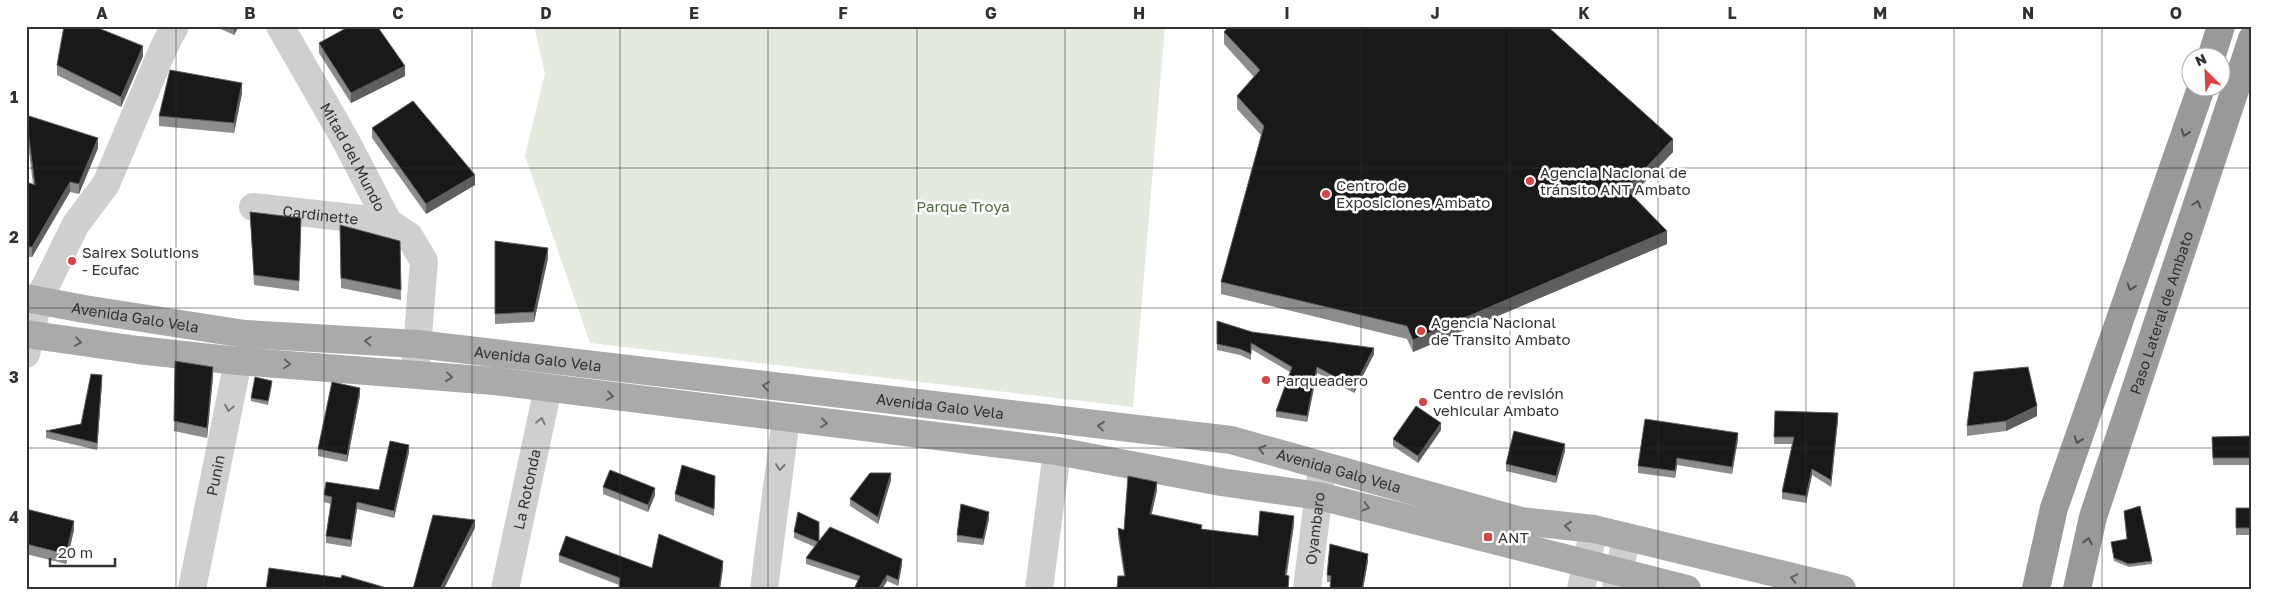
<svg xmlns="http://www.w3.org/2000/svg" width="2278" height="615" font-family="'Golos Text',sans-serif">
	<rect width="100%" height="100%" fill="#fff"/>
	<!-- green -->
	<path fill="#e4eade" d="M534,26H1165L1133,407L590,343L525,156L545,73Z"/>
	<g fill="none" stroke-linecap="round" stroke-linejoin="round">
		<!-- minor -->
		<g stroke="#cfcfcf" stroke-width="28">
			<path id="s1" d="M280,26L346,141L388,222L409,236L424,261L415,373"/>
			<path id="s2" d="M253,207L388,222"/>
			<path d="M26,354L38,301L76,224L106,184L164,47L175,26"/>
			<path id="s3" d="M192,589L238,361"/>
			<path id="s4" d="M505,589L548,388"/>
			<path d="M764,589L786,418"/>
			<path d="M1039,589L1057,451"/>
			<path id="s5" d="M1307,589L1322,467"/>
			<path d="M1581,589L1594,529"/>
			<path d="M1616,589L1626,538"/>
		</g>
		<!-- major -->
		<g stroke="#aaa" stroke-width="28">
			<path id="s6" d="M26,298L84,309L245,334L417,344L1231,440L1521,521L1594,529L1842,589"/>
			<path d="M26,334L138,350L238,361L494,381L1057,451L1221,482L1319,496L1687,589"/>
		</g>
		<!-- highway -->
		<g stroke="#999" stroke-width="28">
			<path d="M2211,58L2221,26"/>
			<path d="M2036,589L2054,508L2201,88"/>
			<path id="s7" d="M2077,589L2093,517L2252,39"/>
		</g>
	</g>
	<!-- wall -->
	<path fill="#8c8c8c" d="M214,26H239L234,35Z
		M1224,32L1673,152L1632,195L1667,244L1413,352L1407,339L1221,294V282L1261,135L1237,109V96L1254,77L1224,44Z
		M319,43L405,76L351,103L319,53Z
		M143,56L121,107L57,75V65Z
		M242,93L234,133L159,126V116Z
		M26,115L98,148L79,194L70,192L32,257H26V182L33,184L26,129Z
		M372,128L475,185L426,214L372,138Z
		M250,212L301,228L299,291L254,285Z
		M340,225L400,241L401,300L341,288Z
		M495,241L548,258L534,322L495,324Z
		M1217,321L1252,332L1374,354L1354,393L1317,373L1307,422L1276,417V411L1290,372L1251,349V360L1240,355L1217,350Z
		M175,361L213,377L207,438L174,431Z
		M102,382L97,450L46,438V431L81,424Z
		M272,385L268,405L251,401V398Z
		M360,395L347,462L318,456V449Z
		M1775,411L1838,420L1831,487L1812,475L1806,503L1782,499V492L1792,444H1774Z
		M2037,416L2006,431L1967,436V426Z
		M1441,430L1418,463L1393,446V439Z
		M2252,436V465H2213L2212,437Z
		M1738,439L1732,474L1677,465L1675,478L1638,473V466Z
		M1565,451L1556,483L1506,471V464Z
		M409,452L394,518L357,509L351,547L326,543V536L331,504L324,502V495L379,490Z
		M891,480L878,524L850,506V499Z
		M715,483L714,516L675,501V494Z
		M603,487L655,495L648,512L603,494Z
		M1157,490L1151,515L1202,529L1258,536L1294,524L1287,575L1289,584L1124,576L1118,536V528L1124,530Z
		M2236,508H2252V535H2236Z
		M26,509L74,530L66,564L26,554Z
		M989,519L983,545L957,542V535Z
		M794,532L819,541L902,565L898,586L887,581L882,589H855L858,581L806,564V558L815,547L794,538Z
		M2111,542L2152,561V564L2129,567L2114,561Z
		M559,555L652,568H723L720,589H619V585L559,562Z
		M1368,561L1363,589H1330L1331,582H1327V575Z"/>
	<!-- shaded-wall -->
	<path fill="#5e5e5e" d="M235,26H239L234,35V28Z
		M143,46V56L121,107V97Z
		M405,66V76L351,103V93Z
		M242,83V93L234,133V123Z
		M98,138V148L79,194V184Z
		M1673,139V152L1626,202V189Z
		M475,175V185L426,214V204Z
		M70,182V192L32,257V247Z
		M1667,231V244L1413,352V340Z
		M548,248V258L534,322V312Z
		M1374,348V354L1354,393V387Z
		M213,367V377L207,438V428Z
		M1317,367V373L1307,422V416Z
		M102,375V382L97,450V443Z
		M360,388V395L347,462V455Z
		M2037,406V416L2006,431V421Z
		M1838,413V420L1831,487V480Z
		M1441,423V430L1418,463V456Z
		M1738,433V439L1732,474V467Z
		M1565,444V451L1556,483V476Z
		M409,445V452L394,518V511Z
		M1677,458V465L1675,478V471Z
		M1812,469V475L1806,503V496Z
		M891,473V480L878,524V517Z
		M1157,482V490L1150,522V514Z
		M655,488V495L648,512V505Z
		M357,502V509L351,547V540Z
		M989,512V519L983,545V539Z
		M1294,516V524L1285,583V575Z
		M475,520V528L444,589H440Z
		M74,521V530L66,564V554Z
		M1368,554V561L1363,589H1362Z
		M902,559V565L898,586V580Z
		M723,561V568L720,589H719Z
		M887,575V581L882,589H878Z"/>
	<!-- building -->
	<path fill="#191919" stroke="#5e5e5e" d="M64,26H93L143,46L121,97L57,65Z
		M350,26H377L405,66L351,93L319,43Z
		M1229,26H1547L1673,139L1626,189L1667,231L1413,340L1407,326L1221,282L1264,126L1237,96L1260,70L1224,32Z
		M170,70L242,83L234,123L159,116Z
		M413,101L475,175L426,204L372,128Z
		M26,115L98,138L79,184L70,182L32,247H26V182L35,185Z
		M250,212L301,218L299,281L254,275Z
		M340,225L400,241L401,290L341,278Z
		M495,241L548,248L534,312L495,314Z
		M1217,321L1252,332L1374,348L1354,387L1317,367L1307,416L1276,411L1292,367L1251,343V354L1240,349L1217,344Z
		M175,361L213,367L207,428L174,421Z
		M2028,367L2037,406L2006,421L1967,426L1974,372Z
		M91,374L102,375L97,443L46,431L81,424Z
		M255,377L272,381L268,401L251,398Z
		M332,382L360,388L347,455L318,449Z
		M1416,406L1441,423L1418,456L1393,439Z
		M1775,411L1838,413L1831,480L1812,469L1806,496L1782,492L1794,437H1774Z
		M1645,419L1738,433L1732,467L1677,458L1675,471L1638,466Z
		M1514,431L1565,444L1556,476L1506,464Z
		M2252,436V458H2213L2212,437Z
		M390,441L409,445L394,511L357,502L351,540L326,536L332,497L324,495L326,482L379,490Z
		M682,465L715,476L714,509L675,494Z
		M610,470L655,488L648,505L603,487Z
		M870,473H891L878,517L850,499Z
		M1128,476L1157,482L1150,514L1202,525L1201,529L1258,536L1260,511L1294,516L1285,575L1289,576L1288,589H1117L1118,576H1125L1118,528L1124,530Z
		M961,504L989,512L983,539L957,535Z
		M2140,506L2152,561L2129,564L2114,558L2111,542L2127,539L2124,511Z
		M2236,508H2252V528H2236Z
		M26,509L74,521L66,554L26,544Z
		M798,512L819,522V541L830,527L902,559L898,580L887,575L878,589H860L855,587L860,576L806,558L818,542L794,532Z
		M433,515L475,520L440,589H413Z
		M659,534L723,561L719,589H619L620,578L559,555L566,536L652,568Z
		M1330,544L1368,554L1362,589H1330L1331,576L1327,575Z
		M269,568L341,578L342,575L390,589H266Z"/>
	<!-- one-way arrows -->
	<defs><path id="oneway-chevron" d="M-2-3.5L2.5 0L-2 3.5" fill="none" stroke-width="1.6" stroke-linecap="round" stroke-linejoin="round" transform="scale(1.25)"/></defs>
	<g stroke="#515151">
		<use href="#oneway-chevron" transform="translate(2185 133) rotate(109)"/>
		<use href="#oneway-chevron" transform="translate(2197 204) rotate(-72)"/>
		<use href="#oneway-chevron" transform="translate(2131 287) rotate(109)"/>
		<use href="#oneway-chevron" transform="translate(2078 440) rotate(109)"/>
		<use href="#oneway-chevron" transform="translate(2088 541) rotate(-77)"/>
	</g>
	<g stroke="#626262">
		<use href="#oneway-chevron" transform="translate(368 341) rotate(-177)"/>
		<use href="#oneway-chevron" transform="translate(78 342) rotate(8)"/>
		<use href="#oneway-chevron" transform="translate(287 364) rotate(5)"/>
		<use href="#oneway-chevron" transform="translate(449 377) rotate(6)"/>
		<use href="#oneway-chevron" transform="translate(766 386) rotate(-173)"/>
		<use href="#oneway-chevron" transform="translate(610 396) rotate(8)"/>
		<use href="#oneway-chevron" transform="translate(824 423) rotate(7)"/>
		<use href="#oneway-chevron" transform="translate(1101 426) rotate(-174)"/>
		<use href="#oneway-chevron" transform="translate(1262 449) rotate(-164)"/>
		<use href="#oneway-chevron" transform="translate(1366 507) rotate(14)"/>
		<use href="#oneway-chevron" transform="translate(1568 526) rotate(-174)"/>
		<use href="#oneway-chevron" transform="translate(1794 578) rotate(-167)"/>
	</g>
	<g stroke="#797979">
		<use href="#oneway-chevron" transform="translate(229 408) rotate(101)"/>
		<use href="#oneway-chevron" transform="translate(541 421) rotate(-78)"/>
		<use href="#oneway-chevron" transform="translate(780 467) rotate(97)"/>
	</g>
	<!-- grid -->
	<path fill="none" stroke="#323232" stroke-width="1" stroke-opacity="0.55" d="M176,26V589M324,26V589M472,26V589M620,26V589M768,26V589M917,26V589M1065,26V589M1213,26V589M1361,26V589M1510,26V589M1658,26V589M1806,26V589M1954,26V589M2102,26V589M26,168H2252M26,308H2252M26,448H2252"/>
	<!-- markers -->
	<g fill="#d94344" stroke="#fff" stroke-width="2">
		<circle cx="1530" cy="181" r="5"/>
		<circle cx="1326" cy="194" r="5"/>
		<circle cx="72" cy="261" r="5"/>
		<circle cx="1421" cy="331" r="5"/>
		<circle cx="1266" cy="380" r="5"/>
		<circle cx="1423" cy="402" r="5"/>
		<rect x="1483" y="532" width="10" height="10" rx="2.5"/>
	</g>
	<g text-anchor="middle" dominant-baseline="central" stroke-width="5" stroke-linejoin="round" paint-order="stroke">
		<!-- street labels -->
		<g font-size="15" fill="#323232" stroke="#fff">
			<text stroke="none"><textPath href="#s1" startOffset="150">Mitad del Mundo</textPath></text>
			<text stroke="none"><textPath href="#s2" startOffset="68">Cardinette</textPath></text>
			<text stroke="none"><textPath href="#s7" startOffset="289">Paso Lateral de Ambato</textPath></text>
			<text stroke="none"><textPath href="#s6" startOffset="111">Avenida Galo Vela</textPath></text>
			<text stroke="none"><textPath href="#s6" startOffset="516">Avenida Galo Vela</textPath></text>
			<text stroke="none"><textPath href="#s6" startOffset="921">Avenida Galo Vela</textPath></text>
			<text stroke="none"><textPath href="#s6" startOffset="1326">Avenida Galo Vela</textPath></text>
			<text stroke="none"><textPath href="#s3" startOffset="116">Punin</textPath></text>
			<text stroke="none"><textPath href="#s4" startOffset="102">La Rotonda</textPath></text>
			<text stroke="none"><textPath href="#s5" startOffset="61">Oyambaro</textPath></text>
		</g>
		<!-- poi labels -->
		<g font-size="15" fill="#323232" stroke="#fff" text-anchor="start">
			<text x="1540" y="172">Agencia Nacional de<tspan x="1540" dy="17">tránsito ANT Ambato</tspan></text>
			<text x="1336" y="185">Centro de<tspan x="1336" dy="17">Exposiciones Ambato</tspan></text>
			<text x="82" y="252">Sairex Solutions<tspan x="82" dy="17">- Ecufac</tspan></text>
			<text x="1431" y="322">Agencia Nacional<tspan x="1431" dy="17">de Transito Ambato</tspan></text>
			<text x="1276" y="380">Parqueadero</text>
			<text x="1433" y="393">Centro de revisión<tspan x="1433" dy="17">vehicular Ambato</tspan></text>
			<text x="1498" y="537">ANT</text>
		</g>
		<!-- park labels -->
		<g font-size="15" fill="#526b41" stroke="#fff">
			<text x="963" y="206">Parque Troya</text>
		</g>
	</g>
	<!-- border -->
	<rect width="2278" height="615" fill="none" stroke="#ffffff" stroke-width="55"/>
	<!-- north arrow -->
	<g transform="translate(2206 72) rotate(336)"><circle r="24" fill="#ffffff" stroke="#adadad"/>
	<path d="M0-4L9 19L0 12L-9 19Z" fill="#d94344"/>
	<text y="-8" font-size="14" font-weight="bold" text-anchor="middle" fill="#323232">N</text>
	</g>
	<!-- scale -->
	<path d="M50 558v8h65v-8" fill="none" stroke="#323232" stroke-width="2.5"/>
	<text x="58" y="558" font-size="15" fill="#323232" stroke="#ffffff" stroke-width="4" paint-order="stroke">20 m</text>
	<rect x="28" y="28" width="2222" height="560" fill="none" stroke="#323232" stroke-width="2"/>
	<g font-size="16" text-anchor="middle" font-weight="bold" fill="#323232">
		<text x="102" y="19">A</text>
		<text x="250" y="19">B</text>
		<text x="398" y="19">C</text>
		<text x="546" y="19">D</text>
		<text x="694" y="19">E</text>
		<text x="843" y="19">F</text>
		<text x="991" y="19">G</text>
		<text x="1139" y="19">H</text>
		<text x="1287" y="19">I</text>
		<text x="1435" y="19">J</text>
		<text x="1584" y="19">K</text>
		<text x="1732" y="19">L</text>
		<text x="1880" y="19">M</text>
		<text x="2028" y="19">N</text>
		<text x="2176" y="19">O</text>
		<text x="14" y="103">1</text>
		<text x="14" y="243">2</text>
		<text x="14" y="383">3</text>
		<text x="14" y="523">4</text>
	</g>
</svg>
